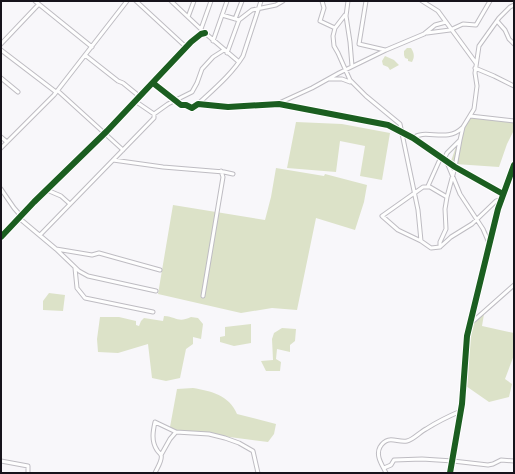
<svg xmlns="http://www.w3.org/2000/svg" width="515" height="474" font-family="Commissioner,sans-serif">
	<rect width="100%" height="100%" fill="#f8f7fa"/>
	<!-- green -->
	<path fill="#dce2c8" d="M407,48H411C414,53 415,56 412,62L408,61V59L405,58L404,55V51Z
		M385,56L394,60L399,65L390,70L388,67L383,65L382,61Z
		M471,115L488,116L514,120V130L507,144L499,167L455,164L451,161L463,127Z
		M296,122L342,124L390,133L382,180L360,176L365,146L340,141L336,172L287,168Z
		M276,168L324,176L325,174L367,185L364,202L355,230L316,218L297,310L272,308L241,313L158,294L173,205L265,220L271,197Z
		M49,293L65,295L63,311L43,310V301Z
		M484,314L482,326L514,333V355L505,379L512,384L509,397L489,402L466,386L469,345L472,324Z
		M164,316C177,317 178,323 191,317L198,318L203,324L201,339L193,337V344L186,349L180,378L166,381L152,378L148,344L118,353L98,352L97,339L100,317H119L136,321V325L139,326L141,321L144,318L163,321Z
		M251,324V343L234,346L220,342V337L225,336V327Z
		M282,328L296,329L295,341L290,345V352L277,349L276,359L281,362L280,371H266L261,361L273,360L272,339L274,333Z
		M193,388C211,391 229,395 237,414L276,424L274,434L268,442L176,430L170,427L177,389Z"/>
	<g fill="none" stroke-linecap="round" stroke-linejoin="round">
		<defs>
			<path id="minor" d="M35,1L92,47
				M136,1L186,47
				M171,1L205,33L239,62
				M322,1L324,8L320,21L335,28L333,36L334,46L338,53L350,80L366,96L400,124L418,210L421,241L431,248L440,247L451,237L472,224L496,201L502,199
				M348,1L346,16L350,42L352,66
				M366,1L359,44L385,50
				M422,1L438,11L476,63
				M222,15L239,20L252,10L276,5L283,1
				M188,17L194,1
				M235,19L242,1
				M497,21L505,30L509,39L514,44
				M335,28L345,15
				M201,29L211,1
				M427,33L450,30L463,24L476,25L490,1
				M213,41L227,1
				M1,44L39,4
				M1,50L56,92
				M227,53L239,20
				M85,55L118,81L123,83L139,96
				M475,68L494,76L514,86
				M1,78L18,92
				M330,79H342L350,82
				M153,83L181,105H186L192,108L198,104L228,107L279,104L388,125L413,138L455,167L503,194
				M58,91L123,150
				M135,101L154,114L168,104L192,92L197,83L202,69L213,57L224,50
				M198,104C214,89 232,74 243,56L261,1
				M277,104L312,88L339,73L386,50L424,34L435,25L446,22
				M470,116L514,121
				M1,137L7,142
				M413,138C425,128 447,143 462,128
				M1,148L54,95L127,1
				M444,159L447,153L460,140L463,127L474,109L477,86L475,73L479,46L499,18L510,7L514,5
				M113,160L163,167L224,172L233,174
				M446,160L460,194L483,229L489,243
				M428,186L441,157
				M1,189L14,208L21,216
				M47,190L61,196L70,204
				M19,218L56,249L92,255L99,253L160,270
				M40,235L154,118V114
				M1,237L34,202L107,131L191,42L201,34L205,33
				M421,241L398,230L382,216L423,187H430L447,197
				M440,247V242L446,229L445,209L447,197L455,167L460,140
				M56,249L79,271L88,276L156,291
				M75,268L77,288L85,298L153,312
				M203,296L223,177L221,171
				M470,324L514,285
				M161,455L170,439L176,432
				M1,461L28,466V473
				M384,468L391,465L394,460L422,459L453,461L488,465L493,464L501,460L514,461
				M155,473C157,468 163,460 161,455C160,453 158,452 157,450C151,441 153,431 155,422L176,432L209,434L225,438L239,443L253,451L258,473
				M386,473C383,466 375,456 380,447C388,434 397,443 407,441C413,440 420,432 426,429C437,422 449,416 461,411
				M450,473L462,404L467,336L498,209L514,165"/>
		</defs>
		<!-- minor casing -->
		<use href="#minor" stroke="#bebcc2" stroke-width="5"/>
		<!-- minor -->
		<use href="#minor" stroke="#fefefe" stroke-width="3"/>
		<defs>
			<path id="cycleway" d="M153,83L181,105H186L192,108L198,104L228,107L279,104L388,125L413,138L455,167L503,194
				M1,237L34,202L107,131L191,42L201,34L205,33
				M450,473L462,404L467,336L498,209L514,165"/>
		</defs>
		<!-- cycleway casing -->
		<use href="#cycleway" stroke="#fff" stroke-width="8"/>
		<!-- cycleway -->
		<use href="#cycleway" stroke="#1b5e20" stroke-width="6"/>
	</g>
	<!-- border -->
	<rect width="515" height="474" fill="none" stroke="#16131b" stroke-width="4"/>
</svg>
